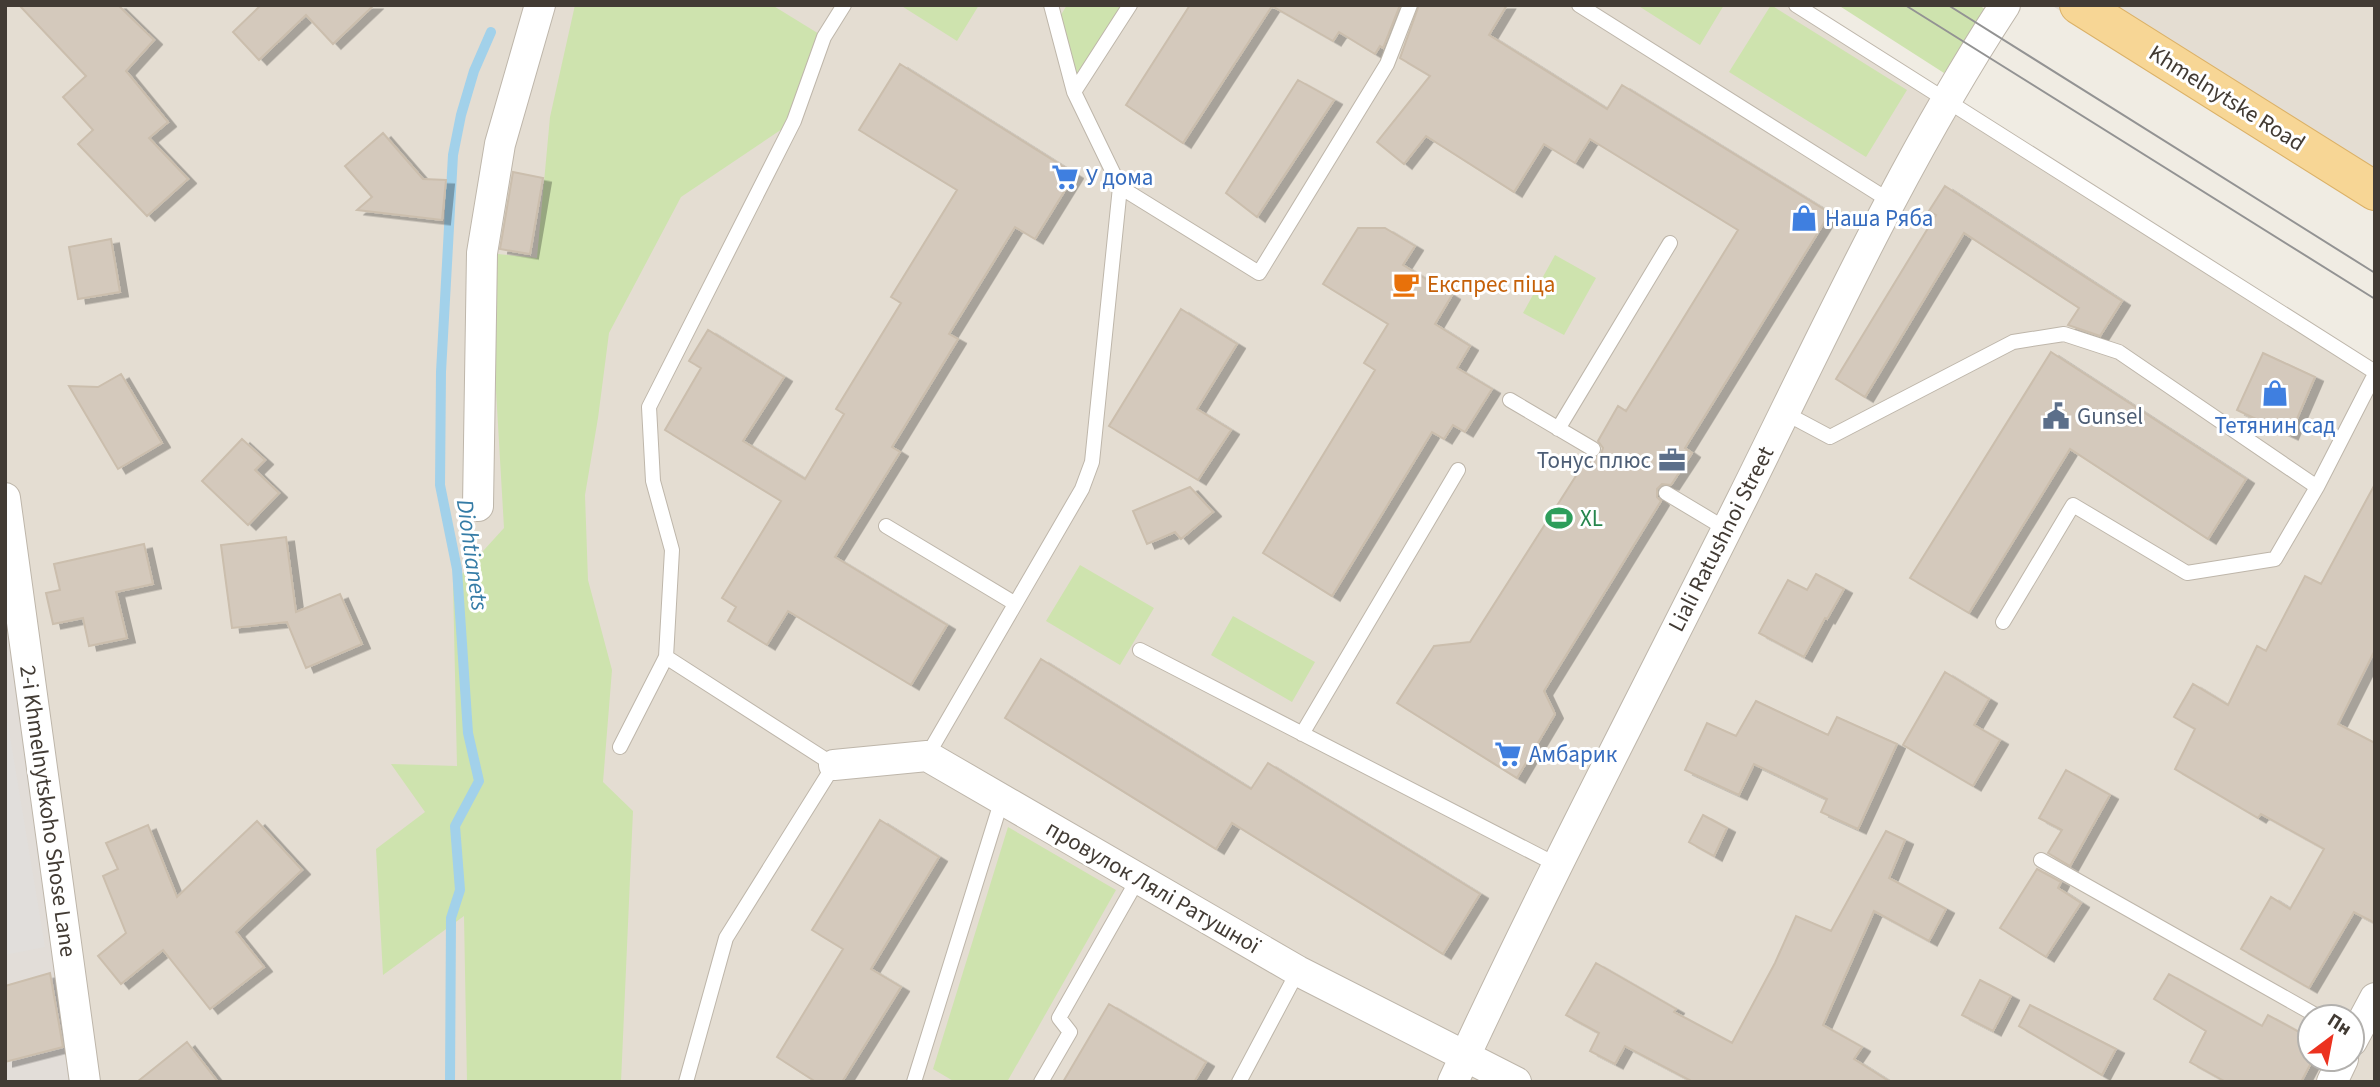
<svg xmlns="http://www.w3.org/2000/svg" width="2380" height="1087" font-family="'Source Sans 3',sans-serif">
	<defs>
		<filter id="shadow"><feDropShadow dx="8" dy="4.5" stdDeviation="0" flood-color="#0004"/></filter>
	</defs>
	<rect width="100%" height="100%" fill="#f0ece3"/>
	<!-- residential -->
	<path fill="#e4ddd2" fill-rule="evenodd" d="M5,5H1796L2375,366V1082H76L5,571ZM2310,1017H2352V1059H2310Z
		M2051,5H2375V210Z"/>
	<!-- industrial -->
	<path fill="#e2ddd8" d="M5,571L76,1082H5Z"/>
	<!-- green -->
	<path fill="#cee3ae" d="M575,5H772L824,37L794,121L681,197L609,333L598,418L585,495L588,580L612,670L603,782L633,811L621,1082H467L464,916L383,975L376,849L425,812L391,764L457,766L453,584L504,528L488,253L537,258L550,117Z
		M900,5H979L957,41Z
		M1067,5H1130L1074,92L1056,23Z
		M1637,5H1724L1700,45Z
		M1771,5L1907,90L1866,157L1729,72Z
		M1838,5H1979L1986,10L1944,73Z
		M1555,255L1596,278L1564,335L1523,313Z
		M1080,565L1154,608L1120,665L1046,621Z
		M1233,616L1315,662L1292,702L1211,655Z
		M1008,827L1116,890L1007,1082H955L933,1069Z"/>
	<!-- parking -->
	<path fill="#e1dedb" d="M5,707L45,947L5,955Z"/>
	<g fill="none" stroke-linecap="round" stroke-linejoin="round">
		<!-- stream -->
		<path stroke="#a2d1ea" stroke-width="10" d="M450,1082L451,918L460,890L455,826L479,781L468,733L457,569L440,485L441,372L453,155L461,115L474,71L491,32"/>
	</g>
	<!-- building -->
	<path fill="#d4c9bc" stroke="#cbbead" stroke-width="2" filter="url(#shadow)" d="M19,5H118L154,40L126,71L168,122L149,138L188,179L147,216L78,144L93,130L63,97L86,76Z
		M261,5H374L333,44L306,15L259,60L233,32Z
		M1190,5H1400L1383,48L1380,46L1375,54L1339,32L1333,41L1272,6L1183,143L1126,105Z
		M1419,5H1507L1489,35L1607,109L1622,85L1830,213L1685,448L1692,453L1671,485L1662,484L1657,489V497L1661,501L1544,691L1555,714L1517,778L1397,703L1434,646L1470,642L1588,457L1594,459L1601,454L1603,448L1598,441L1618,406L1626,411L1738,230L1590,139L1575,163L1544,144L1514,192L1426,136L1404,164L1377,142L1430,76L1400,58Z
		M900,64L1075,174L1035,239L1015,227L949,334L958,339L892,447L900,452L835,557L947,625L911,685L788,611L767,645L728,621L736,607L722,598L781,501L665,430L701,368L689,361L708,330L784,377L743,441L805,479L844,414L836,409L901,303L891,297L957,190L859,130Z
		M1298,80L1334,100L1257,217L1226,193Z
		M383,133L423,179L446,180L442,220L357,210L372,197L345,166Z
		M513,172L543,178L530,254L500,249Z
		M1945,186L2122,301L2100,336L2068,325L2079,308L1964,233L1865,397L1836,379L1936,215L1929,211Z
		M1358,228H1385L1415,246L1403,265L1452,295L1435,324L1470,346L1457,368L1492,389L1465,432L1453,425L1444,439L1432,432L1332,596L1263,553L1375,370L1364,363L1388,324L1323,284Z
		M111,239L120,292L78,299L69,247Z
		M1181,309L1237,344L1197,409L1231,430L1198,480L1109,426Z
		M2051,352L2246,479L2208,539L2070,449L1969,613L1910,578Z
		M2263,353L2315,377L2290,435L2237,410Z
		M121,374L162,443L118,469L69,386L98,387Z
		M242,439L265,460L255,470L279,493L248,525L202,481Z
		M2375,484V650L2338,724L2375,743V923L2354,912L2309,988L2241,949L2271,897L2290,909L2324,849L2261,814L2258,818L2175,769L2195,729L2174,717L2193,684L2228,705L2257,646L2266,651L2305,576L2321,584Z
		M1190,487L1213,512L1181,539L1175,532L1147,544L1133,511Z
		M286,537L296,612L340,594L362,644L306,668L287,622L232,628L221,545Z
		M144,544L153,584L116,592L127,638L89,646L83,618L53,624L46,593L60,590L54,564Z
		M1816,574L1844,589L1827,619L1825,618L1804,657L1759,633L1788,580L1807,590Z
		M1041,659L1251,789L1268,763L1480,894L1443,954L1232,823L1216,849L1005,718Z
		M1945,672L1989,699L1974,725L2000,740L1973,786L1903,745Z
		M1756,701L1828,735L1837,717L1897,744L1858,829L1821,812L1827,799L1754,764L1739,795L1685,770L1707,723L1736,736Z
		M2066,770L2110,795L2070,866L2048,853L2062,830L2039,818Z
		M1703,815L1727,828L1714,856L1689,842Z
		M880,820L939,857L871,969L901,987L842,1082H816L777,1057L843,949L812,930Z
		M257,821L302,870L236,932L264,967L210,1009L163,950L121,984L98,956L126,933L103,876L118,869L106,843L148,825L177,897Z
		M1886,831L1905,840L1889,878L1946,909L1929,941L1874,911L1823,1025L1862,1047L1854,1059L1890,1082H1693L1625,1046L1615,1064L1590,1051L1599,1033L1566,1015L1596,963L1676,1009L1674,1012L1732,1043L1775,963L1796,916L1831,931Z
		M2037,869L2061,882L2058,888L2081,903L2046,957L2000,928Z
		M50,973L63,1047L5,1062V986Z
		M2169,974L2262,1026L2268,1015L2310,1038V1065L2301,1082H2226L2190,1062L2206,1031L2154,999Z
		M1980,980L2011,996L1993,1031L1962,1015Z
		M1109,1004L1206,1062L1194,1082H1063Z
		M2030,1005L2116,1049L2102,1075L2019,1026Z
		M187,1042L218,1082H137Z"/>
	<g fill="none" stroke-linecap="round" stroke-linejoin="round">
		<defs>
			<path id="service" d="M1579,5L1890,201
				M1796,5L2375,372
				M1074,92L1130,5
				M1120,187L1259,273L1387,64L1410,5
				M1510,400L1593,449
				M1785,413L1830,437L2013,342L2064,334L2119,352L2317,487
				M1558,429L1670,243
				M1666,493L1726,529
				M886,526L1014,603
				M2003,622L2073,505L2187,573L2275,559L2317,487L2375,374
				M1140,650L1557,865
				M1302,734L1458,470
				M620,747L666,657
				M927,756L1082,489L1092,462L1120,187L1074,92L1051,5
				M2041,860L2319,1017
				M686,1082L726,938L834,765L666,657L672,550L653,481L649,407L794,121L824,37L844,5
				M914,1082L1002,799
				M1041,1082L1070,1032L1059,1018L1138,879
				M1239,1082L1298,971"/>
			<path id="minor" d="M5,498L85,1082
				M478,506L482,253L500,144L540,5
				M834,765L927,756L1298,971L1516,1082
				M2352,1041L2375,998
				M1453,1082C1544,885 1645,693 1742,499C1825,332 1903,161 2005,5
				M2332,1082L2343,1059"/>
			<path id="primary" d="M2079,5L2375,191"/>
		</defs>
		<!-- service casing -->
		<use href="#service" stroke="#beb6aa" stroke-width="16"/>
		<!-- minor casing -->
		<use href="#minor" stroke="#beb6aa" stroke-width="32"/>
		<!-- primary casing -->
		<use href="#primary" stroke="#dbb167" stroke-width="40"/>
		<!-- service -->
		<use href="#service" stroke="#fff" stroke-width="14"/>
		<!-- minor -->
		<use href="#minor" stroke="#fff" stroke-width="30"/>
		<!-- primary -->
		<use href="#primary" stroke="#f7d695" stroke-width="38"/>
		<!-- tram -->
		<path stroke="#939393" stroke-width="2" d="M1905,5L2375,299
			M1948,5L2375,273"/>
	</g>
	<!-- icons -->
	<defs>
		<symbol id="supermarket-bare" viewBox="-9 -9 18 18"><path d="M-6-5.5h2.5l.6 2H6L4.5 2H-2.5L-4.4-4H-6ZM-1.5 3.2a1.3 1.3 0 1 0 .1 0ZM3 3.2a1.3 1.3 0 1 0 .1 0Z" fill="#3f7fe0" stroke="#fff" stroke-width="2.5" paint-order="stroke"/></symbol>
		<symbol id="shop-bare" viewBox="-9 -9 18 18"><path d="M-5-2.5h2.3a2.7 3.5 0 0 1 5.4 0H5L5.5 6h-11ZM-1.5-2.5h3a1.5 2.3 0 0 0-3 0Z" fill="#3f7fe0" stroke="#fff" stroke-width="2.5" paint-order="stroke"/></symbol>
		<symbol id="cafe-bare" viewBox="-9 -9 18 18"><path d="M-5.5-4.5H6V0H3Q3 3.5 0 3.5H-2.5Q-5.5 3.5-5.5 0ZM3-3.2v2h1.7v-2ZM-6 4.5H4V6H-6Z" fill="#e8710a" stroke="#fff" stroke-width="2.5" paint-order="stroke"/></symbol>
		<symbol id="civic-bare" viewBox="-9 -9 18 18"><path d="M-.6-6.5H3V-4.5H.6V-3L4-1V1h2V6H-6V1h2V-1L-.6-3ZM-1.2 2.5V6h2.4V2.5Z" fill="#5c6f8a" stroke="#fff" stroke-width="2.5" paint-order="stroke"/></symbol>
		<symbol id="office-bare" viewBox="-9 -9 18 18"><path d="M-6-3h4V-5.5h4V-3h4V5H-6ZM-1-4.5V-3h2v-1.5ZM-6 0V1H6V0Z" fill="#5c6f8a" stroke="#fff" stroke-width="2.5" paint-order="stroke"/></symbol>
		<symbol id="stadium-bare" viewBox="-9 -9 18 18"><path d="M0-5a6.5 5 0 1 0 0 10a6.5 5 0 1 0 0-10ZM-3.5-1.8h7v3.6h-7Z" fill="#2e9e5b" stroke="#fff" stroke-width="2.5" paint-order="stroke"/></symbol>
	</defs>
	<g fill-rule="evenodd">
		<use href="#supermarket-bare" x="1046" y="158" width="38" height="38"/>
		<use href="#shop-bare" x="1785" y="199" width="38" height="38"/>
		<use href="#cafe-bare" x="1387" y="265" width="38" height="38"/>
		<use href="#shop-bare" x="2256" y="374" width="38" height="38"/>
		<use href="#civic-bare" x="2037" y="397" width="38" height="38"/>
		<use href="#office-bare" x="1653" y="441" width="38" height="38"/>
		<use href="#stadium-bare" x="1540" y="499" width="38" height="38"/>
		<use href="#supermarket-bare" x="1489" y="735" width="38" height="38"/>
	</g>
	<g text-anchor="middle" dominant-baseline="central" stroke-width="6" stroke-linejoin="round" paint-order="stroke">
		<!-- street labels -->
		<g font-size="23" fill="#423b34" stroke="#fff">
			<text transform="translate(2227 98) rotate(32)">Khmelnytske Road</text>
			<text transform="translate(1721 539) rotate(-63)">Liali Ratushnoi Street</text>
			<text transform="translate(48 811) rotate(82)">2-i Khmelnytskoho Shose Lane</text>
			<text transform="translate(1153 887) rotate(30)">провулок Лялі Ратушної</text>
		</g>
		<!-- shop labels -->
		<g font-size="23" fill="#366cbe" stroke="#fff" text-anchor="start">
			<text x="1086" y="177">У дома</text>
			<text x="1825" y="218">Наша Ряба</text>
			<text x="2275" y="425" text-anchor="middle">Тетянин сад</text>
			<text x="1529" y="754">Амбарик</text>
		</g>
		<!-- food labels -->
		<g font-size="23" fill="#c56008" stroke="#fff" text-anchor="start">
			<text x="1427" y="284">Експрес піца</text>
		</g>
		<!-- service labels -->
		<g font-size="23" fill="#4e5e75" stroke="#fff" text-anchor="start">
			<text x="2077" y="416">Gunsel</text>
			<text x="1651" y="460" text-anchor="end">Тонус плюс</text>
		</g>
		<!-- leisure labels -->
		<g font-size="23" fill="#27864d" stroke="#fff" text-anchor="start">
			<text x="1580" y="518">XL</text>
		</g>
		<!-- water labels -->
		<g font-size="24" font-style="italic" fill="#357ca6" stroke="#fff">
			<text transform="translate(472 555) rotate(82)">Diohtianets</text>
		</g>
	</g>
	<!-- border -->
	<rect width="2380" height="1087" fill="none" stroke="#423b34" stroke-width="14"/>
	<!-- north arrow -->
	<g transform="translate(2331 1038) rotate(32)"><circle r="33" fill="#ffffff" stroke="#b3b1ae" stroke-width="2"/>
	<path d="M0-5L12 26L0 18L-12 26Z" fill="#ec321f"/>
	<text y="-10" font-size="19" font-weight="bold" text-anchor="middle" fill="#423b34">Пн</text>
	</g>
</svg>
